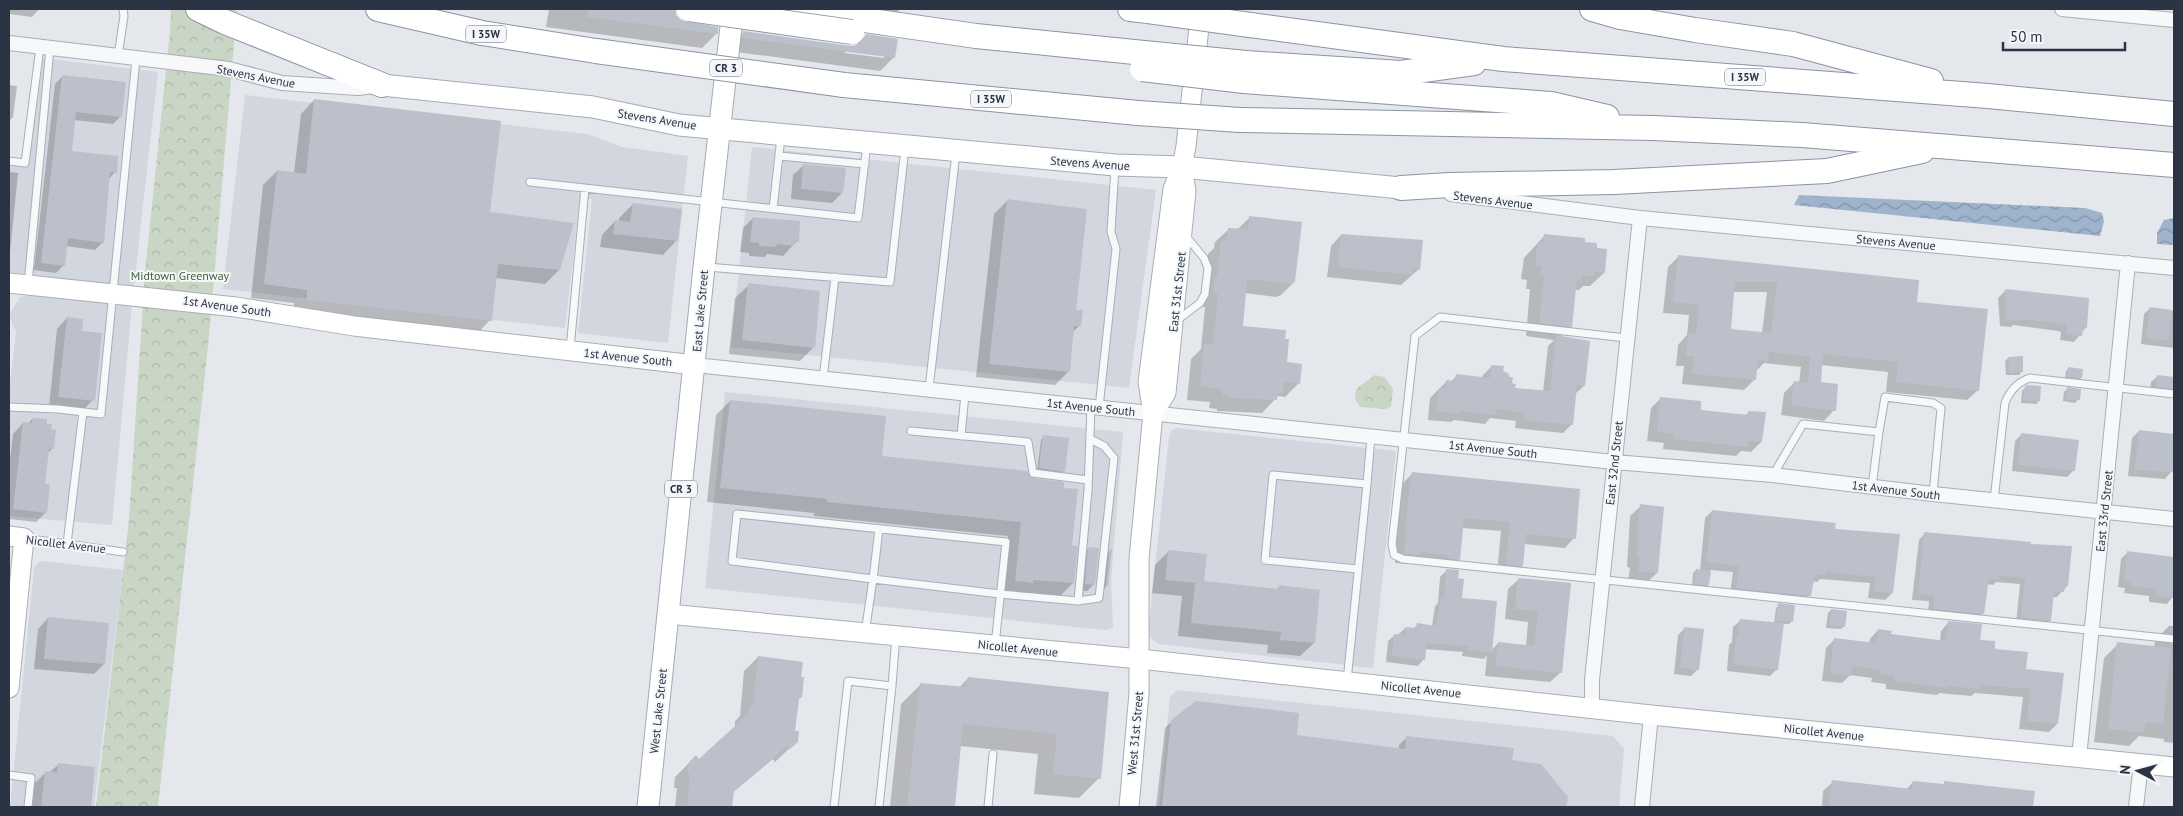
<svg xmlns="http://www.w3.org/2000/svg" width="2183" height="816" font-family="'PT Sans',sans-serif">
	<defs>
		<pattern id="forest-crowns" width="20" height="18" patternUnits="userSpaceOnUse" patternTransform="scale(1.25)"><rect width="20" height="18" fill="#c9d6c5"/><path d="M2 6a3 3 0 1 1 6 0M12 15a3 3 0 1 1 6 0" fill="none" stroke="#adb8ab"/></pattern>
		<pattern id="water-waves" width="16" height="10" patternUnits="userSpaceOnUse" patternTransform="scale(1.25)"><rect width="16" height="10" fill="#9fb4cc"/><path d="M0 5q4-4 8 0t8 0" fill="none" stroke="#8293a7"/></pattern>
	</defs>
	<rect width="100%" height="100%" fill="#e4e7ec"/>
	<!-- built -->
	<path fill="#d2d6de" d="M34,57L158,72L134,287L92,284L9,272V164L23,165Z
		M245,95L587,134L622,147L688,156L668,343L578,333L592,199L580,198L565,328L223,289Z
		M752,147L1156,190L1129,388L731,347Z
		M29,295L132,304L112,525L9,516V391L16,332L9,315L20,297Z
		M725,392L1123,432L1111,581L1113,628L1105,630L705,588Z
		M1176,428L1396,451L1373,668L1158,644L1151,638L1148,632L1169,437L1171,431Z
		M42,561L123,570L94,807H10L34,568L37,564Z
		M1177,690L1613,736L1624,749L1619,807H1159L1170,697Z"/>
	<!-- forest -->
	<path fill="url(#forest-crowns)" d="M171,9H237L209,336L158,807H96L129,519L145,272L170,32Z
		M1375,375L1384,377L1393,389L1391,406L1386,409L1360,407L1355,399L1356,389Z"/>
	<!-- water -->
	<path fill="url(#water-waves)" d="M1799,195L2085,208L2102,213L2104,221L2100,236L1794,205Z
		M2174,218V245L2157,244V233L2164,220Z"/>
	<!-- shadow -->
	<path fill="#0003" fill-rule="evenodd" d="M9,9H39L32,17L9,14Z
		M549,9H900L886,25L775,9L710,13L674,9L675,15L679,20L716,34L702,48L546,27Z
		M744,32L850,47L855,46L866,35L894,57L880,71L729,51L730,46ZM845,50L884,55V58L845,53Z
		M63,76L121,116L113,124L74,120L71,152L115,172L109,179L103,242L95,250L66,246L64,265L56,273L34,270L55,84Z
		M9,85L17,86L13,117L9,121Z
		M314,100L488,213L559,270L545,284L495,278L490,320L477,334L293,313L294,303L251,298L263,185L277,171L294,173L301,114Z
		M804,165L842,193L832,203L791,199L793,175Z
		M9,172L18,173L9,263Z
		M1008,200L1075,311L1080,325L1072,333L1069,371L1055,385L976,377L994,214Z
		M633,204L676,241L663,255L600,247L602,235L615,221L619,222V218Z
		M753,218L797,241L783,256L767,254L765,257L749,256V253L740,252L743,228Z
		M1249,218L1294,282L1281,295L1276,297L1245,293L1242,327L1285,363L1299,383L1285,397L1278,396L1262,413L1217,411V409L1209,408L1210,402L1187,400L1191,359L1201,349L1205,307L1200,306L1201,291L1205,288L1208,254L1214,248L1215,242L1229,229H1238Z
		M1341,235L1419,269L1401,285L1327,277L1331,246Z
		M1545,235L1583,243L1604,273L1590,286H1583L1579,290H1575L1571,326L1560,337L1584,386L1575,394L1572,424L1563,433L1515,428L1516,421L1490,418L1485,424L1454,420L1451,422L1428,420L1430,398L1447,381L1451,382L1457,375L1482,378L1483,375L1492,366L1502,372L1514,389L1543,392L1548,346L1554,340L1526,336L1530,289H1526L1527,280L1521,279L1524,258Z
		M1678,257L1915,303L1978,390L1967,400L1886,392L1888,372L1821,365L1819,383L1834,410L1824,421L1781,415L1784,393L1794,383H1799L1801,367L1764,363L1756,371L1754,380L1744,390L1682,384L1684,366H1676L1678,345L1687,335L1689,315L1663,313L1668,267ZM1733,292H1767L1762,333L1729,330Z
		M749,285L814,347L800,361L729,354L735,298Z
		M2005,291L2088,299L2086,327L2074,342L2060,340L2061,332L2058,331L2013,325L2011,327L2000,326L1998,298Z
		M2150,308L2174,311V348L2141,344L2144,314Z
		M67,318L81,332L93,400L83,410L49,407L57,329Z
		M2008,358L2022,371L2019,375H2006L2005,361Z
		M2069,368L2081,378L2078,381L2065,380L2066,371Z
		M2158,376L2174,378V396L2150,392L2151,382Z
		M2025,388L2039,401L2036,404L2021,403L2022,391Z
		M2067,389L2079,399L2075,403L2063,401L2064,392Z
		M1661,398L1700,411L1745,416L1749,412L1761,442L1751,452L1741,451L1736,456L1663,449L1664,443L1647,441L1651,408Z
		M730,401L881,457L1031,479L1062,489L1071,546L1073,583L1059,597L1002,595L1008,536L814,516V513L707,502L716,415Z
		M32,419L52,449L48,453L44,485L46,512L36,522L9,519V468L13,434L23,423L28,424Z
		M2139,431L2174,435V464L2171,472L2165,479L2128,476L2132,438Z
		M2022,434L2074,470L2067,477L2012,471L2015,441Z
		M1044,436L1064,471L1061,474L1037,471L1041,440Z
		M1413,473L1574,538L1565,548L1524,544L1522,566L1513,575L1497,573L1501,531L1462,528L1459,559L1447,570L1457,579L1460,599L1491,651L1498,643L1526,646L1528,622L1505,619L1508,589L1519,579L1570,584L1561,672L1550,682L1485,676L1487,655L1484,659L1462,656L1463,652L1425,649L1424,659L1418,666L1386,662L1388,641L1395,635H1398L1405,628L1413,629L1417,625L1432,626L1435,606L1438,603L1440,577L1449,568L1439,567V564L1412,561L1409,564L1395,563L1399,510L1403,483Z
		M1641,506L1657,573L1646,583L1628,581L1630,568L1627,567L1630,516Z
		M1712,511L1833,530L1892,593L1885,600L1868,598L1870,583L1820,579L1817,582L1812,581L1810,595L1803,602L1730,594L1733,572L1710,570L1708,585L1705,588L1692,587L1693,573L1696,570L1700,571L1705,518Z
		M1925,533L2030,545L2067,586L2057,597H2052L2050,620L2044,626L2016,623L2020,584L1996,582L1993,585L1987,584L1983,613L1977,619L1928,614L1929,601L1912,600L1919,540Z
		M1089,548L1094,584L1087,591H1079L1082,555Z
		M1110,551L1107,586L1100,593L1103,557Z
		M1168,552L1203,582L1276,590L1280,586L1314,643L1300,656L1267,653L1268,645L1178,636L1182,596L1152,593L1155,565Z
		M2128,552L2174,558V595L2167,604L2149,602V596L2124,593L2125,588L2118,587L2121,559Z
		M1779,605L1792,621L1789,624H1783L1777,669L1770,676L1727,671L1729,645L1732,642L1733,627L1740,621L1774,624L1776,608Z
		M1831,610L1844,626L1841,629L1826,628L1828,613Z
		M48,618L104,664L94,674L34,669L38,629Z
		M1949,622L2024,670L2062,674L2057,724L2049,732L2019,729L2023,697L1975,693L1971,696L1939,693L1937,695L1886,689V684L1871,682L1872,678L1850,675L1842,683L1822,681L1826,648L1834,640L1869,644L1870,639L1878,630L1890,635L1940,642L1941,631Z
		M2169,626H2174V743L2164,742V739L2139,736L2129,746L2094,742L2104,658L2118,644L2154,647L2155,640Z
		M1685,628L1698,669L1691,676L1674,674L1678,635Z
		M758,657L797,700L794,732L797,741L775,762L773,759L732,793L731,807H675L677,788H674L675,777L689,763L698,760L735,728V721L740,716L744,671Z
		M968,678L1108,693L1099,778L1079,798L1034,794L1038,754L960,746L953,807H890L901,704L921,684L959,688Z
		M1172,721L1399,750V745L1406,738L1511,761L1566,798L1565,807H1156L1165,728Z
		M59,764L94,768L89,807H30L32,786L46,772H50Z
		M1833,782L1906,790L1913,782L1942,785L1945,783L2034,792L2032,807H1822L1823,791Z"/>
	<!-- building -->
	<path fill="#bbc0ca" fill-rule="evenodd" d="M588,9H676V15L681,20L718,27V34L587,17Z
		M743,31L850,46L858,45L863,40L866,34L898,39L895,58L742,38Z
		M62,75L126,82L122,117L76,112L72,151L118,156L117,173L110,172L104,243L68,238L65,266L41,263Z
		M314,99L501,121L490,212L574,223L560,270L498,264L492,321L307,300V290L264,284L277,170L306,174Z
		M803,164L846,168L843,193L801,189Z
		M1007,199L1087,209L1076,310H1083L1081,326H1074L1070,372L989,364Z
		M633,203L682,209L678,241L613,234L615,220L630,222Z
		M1249,216L1302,222L1295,282H1291V284L1247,279L1243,326L1286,330L1285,339H1289L1287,362L1302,364L1300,384L1284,382L1283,394L1277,393V400L1230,398V396L1222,395L1223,389L1200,386L1204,344L1213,345L1218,294L1213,293L1215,276H1217L1221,240H1227L1228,228L1248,229Z
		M753,217L800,221L799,242L795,241L794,246L777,244L776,247L759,246V243L750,242Z
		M1341,234L1423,240L1420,270L1413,269V275L1337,267Z
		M1544,234L1585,238V242L1597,243V248L1607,249L1605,273L1595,272L1594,277L1582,275L1581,280L1577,279L1572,327L1539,323L1544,275H1540L1541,266H1535L1537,243H1543Z
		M1678,255L1919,280L1917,302L1988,309L1979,391L1896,382L1898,362L1823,354L1821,382L1838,384L1836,411L1791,405L1794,381L1808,383L1810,357L1769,352L1768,361L1758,360L1756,380L1692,374L1694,356H1686L1688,333L1696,334L1699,305L1673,302ZM1735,282H1777L1771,333L1731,329Z
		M748,283L820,291L815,348L742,340Z
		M2005,289L2089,298L2087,328L2083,327L2082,336L2066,334L2067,325L2066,324L2019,319V321L2006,320Z
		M2150,307L2172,310L2168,341L2146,338Z
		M67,317L83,319L82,331L102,333L95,401L58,397Z
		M1556,335L1590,341L1585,386L1577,385L1573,425L1524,420V413L1496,409L1495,415L1461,411V414L1436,411L1439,388L1445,389L1446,380L1455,381L1456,374L1490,378L1491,365L1504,366L1503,371L1509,374V377H1513L1512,383L1516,384L1515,388L1550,391Z
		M2023,356V372L2009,373L2008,357Z
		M2068,367L2083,369L2082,378L2068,377Z
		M2157,375L2174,377L2173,389L2156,387Z
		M2027,385L2041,386L2040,401L2023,400L2025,386Z
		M2067,387L2081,389L2080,400L2066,399Z
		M1660,397L1701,401V410L1748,415V411L1766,412L1762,442L1748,441L1747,447L1673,439V434L1657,432Z
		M730,400L886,416L882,456L1027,471L1032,478L1064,482V488L1078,489L1072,545L1078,546L1074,583L1033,580V583L1015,581L1021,522L827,502V499L720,488Z
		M32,418L47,419V424H52L51,429L56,430L54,449H49L45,484L50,485L47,513L13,509L23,422L32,423Z
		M2139,430L2174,434L2173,472L2135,470Z
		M2021,433L2079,440L2075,471L2018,465Z
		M1043,435L1069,438L1065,472L1039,468Z
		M1412,472L1580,489L1576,539L1526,534L1523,566L1506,564L1510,522L1464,518L1460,560L1447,558L1448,555L1420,552L1419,555L1404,554L1408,499Z
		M1640,504L1664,507L1658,573L1638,571L1640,558L1637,557L1639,538H1637Z
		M1712,510L1836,523L1835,529L1900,534L1893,593L1874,591L1876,577L1826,572L1825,576L1815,574L1811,596L1736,588L1739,566L1706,562Z
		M1924,532L2031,542V544L2072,546L2068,586H2065L2064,592L2054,591L2051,621L2021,618L2025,578L2001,576L2000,580L1989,578L1984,614L1933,609L1934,596L1918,594Z
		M1088,547L1099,548L1095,585L1085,584Z
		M1110,549H1112L1108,586H1106Z
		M1168,550L1207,554L1204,581L1279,589V585L1320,590L1315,643L1280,640L1281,632L1191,623L1195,583L1165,580Z
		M2127,551L2174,557V598L2155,596V589L2131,586V582L2124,581Z
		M1446,569L1459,570L1458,578L1464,579L1462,598L1497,601L1492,653L1468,650V646L1427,643L1425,660L1392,656L1394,634L1404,635L1405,627L1416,628L1417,623L1436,626L1441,598H1444Z
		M1696,569L1711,571L1709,585L1694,584Z
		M1518,578L1571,583L1562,673L1495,666L1498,642L1534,646L1538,611L1515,609Z
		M1778,603L1795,605L1793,622L1776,620Z
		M1831,609L1847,611L1845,627L1829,625Z
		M48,617L109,623L105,664L44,659Z
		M1740,619L1784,623L1778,670L1733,664L1736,637H1738Z
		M1948,621L1982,624L1980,640L1995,641V649L2028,652L2026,669L2064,673L2058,724L2027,721L2030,689L1981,685V689L1947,686V688L1893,681L1894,676L1879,674L1880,670L1852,666L1851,676L1830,673L1834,638L1876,643L1878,629L1892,631L1891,634L1946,641Z
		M1684,627L1704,629L1699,670L1680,668Z
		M2117,642L2171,648L2163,724L2146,722L2144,733L2108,729Z
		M758,656L803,662L801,677H804L802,697L799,699L795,731H799L798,742L790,749L787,746L734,791L732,807H687L690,774H687L689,762L696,755L699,759L748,714L749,705L753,706Z
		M968,677L1109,692L1101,779L1053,774L1057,734L963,724L955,807H907L920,683L966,687Z
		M1196,701L1299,713L1297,735L1405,749L1406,736L1514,748L1512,760L1541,764L1568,797L1566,807H1162L1171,720Z
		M58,763L95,767L91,807H41L45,771L57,772Z
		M1832,780L1912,789L1913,781L1944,784V781L2035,791L2033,807H1829Z"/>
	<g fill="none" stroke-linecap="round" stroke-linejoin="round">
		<defs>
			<path id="lane" d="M118,56L124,16L123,9
				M779,156L865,164
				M9,161L25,163L40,47
				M530,182L858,218L867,144
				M773,209L781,137
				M707,267L890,282L905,148
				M28,284L50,48
				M1176,321L1200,303L1205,294L1208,268L1204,258L1185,235
				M1626,338L1440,317L1415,336L1392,544L1394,555L1403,559L2174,639
				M570,349L585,188
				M823,379L835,277
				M929,389L956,153
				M9,407L58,409L101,414L136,59
				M1099,408L1116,249L1111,232L1115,167
				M911,431L1028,442L1033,473L1088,480
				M961,436L965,394
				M1773,475L1803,424L1879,432
				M1367,484L1371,437
				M1872,487L1879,432L1885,397L1933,403L1941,408L1933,494
				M1994,500L2005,403C2010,390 2018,382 2030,378L2174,394
				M879,529L873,579L732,561L737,514L1006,542L995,645
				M24,538L123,552
				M67,544L83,412
				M1078,601L1099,598L1114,458L1104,446L1090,439
				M865,633L873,579L1000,594L1078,601L1088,490L1091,407
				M1347,681C1354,615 1360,550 1367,484L1273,475L1265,560L1358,569
				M9,775L31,778L28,807
				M834,807L848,681L892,686L896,636
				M879,807L892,686
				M988,807L993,754"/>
			<path id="street" d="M2062,9L2174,20
				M9,43L229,69L282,83L358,88L374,86
				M1451,194L1640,218L2174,268
				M695,365L1614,462L1773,475L1933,494L2174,519
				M1592,707V680L1640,218
				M2079,758L2128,263
				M1642,807L1651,715
				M2136,807L2141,764"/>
			<path id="secondary" d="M9,283L236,307L354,326L695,365
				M1153,413L1166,393L1186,191L1182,167
				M9,536L24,538L9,688
				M668,614L1140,659L1651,715L2174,767
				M1129,807L1139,693V559L1153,413L1148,382L1173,189L1182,167L1186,146L1201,9"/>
			<path id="primary" d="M382,85L593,107L679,125L1115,165L1182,167L1401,188
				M648,807L704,267L733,9"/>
			<path id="highway" d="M198,9L225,22L382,85
				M378,9L482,33L596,51
				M788,9L976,36L1144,53
				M1130,9L1148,11
				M1592,9L1620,17L1695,30L1793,44L1931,81
				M1250,25L1503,59L1988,96L2174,114
				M1246,63L1401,73L1474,63
				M1244,81L1551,104L1607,117
				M844,85L1138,113
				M1240,120L1653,128L1802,135L2174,165
				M1401,188L1449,185L1614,182L1827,171L1922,151"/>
		</defs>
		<!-- lane casing -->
		<use href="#lane" stroke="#a9aeb7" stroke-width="9"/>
		<!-- street casing -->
		<use href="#street" stroke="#a9aeb7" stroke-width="16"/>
		<!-- secondary casing -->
		<use href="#secondary" stroke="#a9aeb7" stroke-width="21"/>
		<!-- primary casing -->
		<use href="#primary" stroke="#a3abb8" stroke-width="23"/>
		<!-- highway casing -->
		<use href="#highway" stroke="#8b94a3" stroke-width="26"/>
		<!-- lane -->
		<use href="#lane" stroke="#f7f8fa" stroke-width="7"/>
		<!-- street -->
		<use href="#street" stroke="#f7f8fa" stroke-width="14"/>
		<!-- secondary -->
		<use href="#secondary" stroke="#fff" stroke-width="19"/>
		<!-- primary -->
		<use href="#primary" stroke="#fff" stroke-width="21"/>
		<!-- highway -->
		<use href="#highway" stroke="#fff" stroke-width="24"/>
		<defs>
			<path id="highway-bridge" d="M689,9L852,32
				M1148,11L1250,25
				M596,51L844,85
				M1144,53L1246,63
				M1142,69L1244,81
				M1138,113L1240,120"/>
		</defs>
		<!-- highway-bridge casing -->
		<use href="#highway-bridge" stroke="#8b94a3" stroke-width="26" stroke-linecap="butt"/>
		<!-- highway-bridge -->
		<use href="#highway-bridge" stroke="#fff" stroke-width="24"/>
	</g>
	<g text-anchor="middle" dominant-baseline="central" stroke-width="4" stroke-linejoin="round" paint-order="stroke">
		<!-- shield labels -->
		<g fill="#f4f6f9" stroke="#676e7b" stroke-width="1">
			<rect x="466" y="25.5" width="40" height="17" rx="4"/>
			<rect x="710" y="59.5" width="32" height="17" rx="4"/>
			<rect x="1725" y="68.5" width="40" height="17" rx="4"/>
			<rect x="971" y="90.5" width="40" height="17" rx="4"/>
			<rect x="665" y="480.5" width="32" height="17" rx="4"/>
		</g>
		<g font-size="11" font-weight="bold" fill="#2b3445">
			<text x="486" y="34">I 35W</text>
			<text x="726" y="68">CR 3</text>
			<text x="1745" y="77">I 35W</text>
			<text x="991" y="99">I 35W</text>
			<text x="681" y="489">CR 3</text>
		</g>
		<!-- street labels -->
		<g font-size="12" fill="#2b3445" stroke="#f4f6f9">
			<text transform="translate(256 76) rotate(11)">Stevens Avenue</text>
			<text transform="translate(657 119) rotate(9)">Stevens Avenue</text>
			<text transform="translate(1090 163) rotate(4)">Stevens Avenue</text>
			<text transform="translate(1493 200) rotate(7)">Stevens Avenue</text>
			<text transform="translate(1896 242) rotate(5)">Stevens Avenue</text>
			<text transform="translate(1177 292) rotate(-84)">East 31st Street</text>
			<text transform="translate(227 306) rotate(8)">1st Avenue South</text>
			<text transform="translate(700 311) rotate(-85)">East Lake Street</text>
			<text transform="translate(628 357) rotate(6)">1st Avenue South</text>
			<text transform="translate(1091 407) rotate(6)">1st Avenue South</text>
			<text transform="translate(1493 449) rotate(6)">1st Avenue South</text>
			<text transform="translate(1614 463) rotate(-84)">East 32nd Street</text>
			<text transform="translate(1896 490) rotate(7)">1st Avenue South</text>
			<text transform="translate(2104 511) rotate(-84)">East 33rd Street</text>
			<text transform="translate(66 544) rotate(7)">Nicollet Avenue</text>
			<text transform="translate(1018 648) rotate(6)">Nicollet Avenue</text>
			<text transform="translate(1421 689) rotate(6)">Nicollet Avenue</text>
			<text transform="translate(658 711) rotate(-84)">West Lake Street</text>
			<text transform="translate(1824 732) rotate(6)">Nicollet Avenue</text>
			<text transform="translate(1135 733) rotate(-85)">West 31st Street</text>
		</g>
		<!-- park labels -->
		<g font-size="12" fill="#3f6138" stroke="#f4f6f9">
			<text x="180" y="275">Midtown Greenway</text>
		</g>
	</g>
	<!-- border -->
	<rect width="2183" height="816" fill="none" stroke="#2b3445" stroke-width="20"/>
	<!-- north arrow -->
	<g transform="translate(2138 771) rotate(276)" stroke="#f4f6f9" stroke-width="4" paint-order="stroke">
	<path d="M0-4L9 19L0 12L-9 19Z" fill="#2b3445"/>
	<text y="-8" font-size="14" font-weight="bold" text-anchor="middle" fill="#2b3445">N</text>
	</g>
	<!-- scale -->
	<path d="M2003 42v8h122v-8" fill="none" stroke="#2b3445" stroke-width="2.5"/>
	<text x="2010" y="42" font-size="15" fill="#2b3445" stroke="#f4f6f9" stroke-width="4" paint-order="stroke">50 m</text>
</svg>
